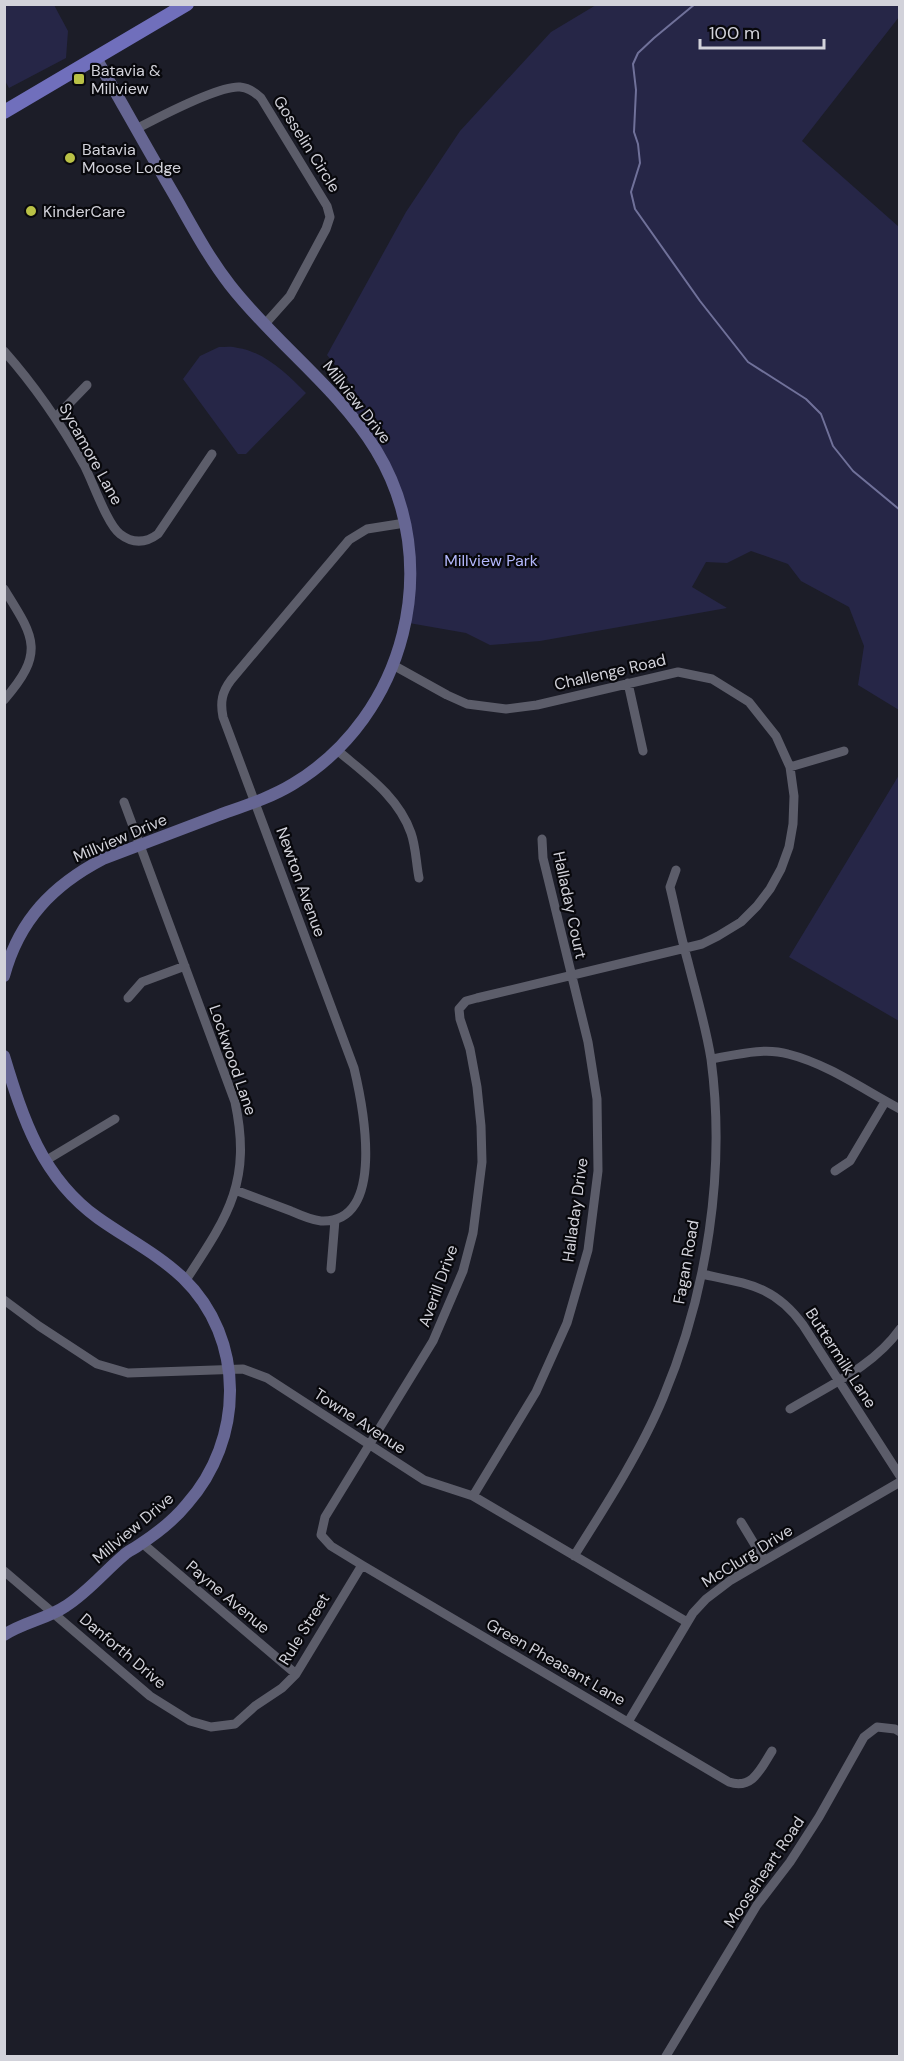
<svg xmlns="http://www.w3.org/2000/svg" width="904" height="2061" font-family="'DM Sans',sans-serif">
	<rect width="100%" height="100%" fill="#1c1d28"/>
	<!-- green -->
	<path fill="#262647" d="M4,5H54L68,31L66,58L9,88L4,79Z
		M596,5H897L899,8V17L802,141L899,227V710L858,685L864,646L849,607L801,581L788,564L751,551L727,563L706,562L692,587L727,608L540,641L490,645L466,633L409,623C412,588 417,552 409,518C400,479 369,439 348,405L355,389L327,355L406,212L460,131L551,32Z
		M219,347C225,347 232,346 238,348C265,352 288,375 306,393L246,454H238L183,379L200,356Z
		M899,775V1021L789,957Z"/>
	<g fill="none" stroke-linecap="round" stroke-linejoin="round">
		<!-- stream -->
		<path stroke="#70719a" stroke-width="2" d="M695,4L654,38L638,53L633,64L636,90L634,132L638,144L640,163L631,192L635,209L700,301L748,362L806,399L821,414L833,446L853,471L900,510"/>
		<!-- street -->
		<path stroke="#5c5d6a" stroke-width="9" d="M136,129C157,118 219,85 240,87C249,88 255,92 261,98L327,206L330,217L326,229L290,296L265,324
			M4,351C35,386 61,424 84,465C93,482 107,524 120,534C133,544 146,543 158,534L212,454
			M56,417L87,385
			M4,589C34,637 46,652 4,700
			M393,665L447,695L467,704L506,709L537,705L678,672L712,679L749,702L776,736L790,767L794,796L793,824L789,847L781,869L770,889L757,906L741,922L718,936L702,944L477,998L466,1001L459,1009L460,1019L470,1049L477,1087L481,1126L482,1162L473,1233L463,1271L433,1341L325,1517L321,1535L331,1546L362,1565L729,1782C753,1790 761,1768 772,1751
			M628,683L643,751
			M337,750C365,774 398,796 411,833C416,847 416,863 419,878
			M790,767L844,751
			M124,802L235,1102C252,1182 228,1216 186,1280
			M128,998L142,982L185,966
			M711,1059C735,1055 764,1047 788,1054C828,1064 864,1090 900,1109
			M45,1161L115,1119
			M835,1171L850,1161L885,1102
			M235,1190C254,1197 272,1204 291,1211C300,1215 311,1220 321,1221C387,1224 363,1106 354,1068L223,717C220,702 222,692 231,680L349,540L367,529L405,523
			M331,1269L335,1220
			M702,1274C747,1284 774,1285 803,1325L900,1476
			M4,1300L39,1326L97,1364L128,1373L243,1369L267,1378L424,1480L473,1496L687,1622
			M790,1409C828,1386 873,1367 900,1329
			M473,1496L536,1392L567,1323L588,1250L598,1171L597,1099L588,1042L543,858L542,839
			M741,1522L764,1560
			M142,1543L296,1674
			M574,1556C605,1507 641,1451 663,1398C707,1293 726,1172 711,1059C706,1027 696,994 688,962C681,937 676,912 670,887L676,870
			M4,1571L150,1696L190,1721L211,1727L235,1724L255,1706L282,1688L296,1674L362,1565
			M628,1722L693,1613L706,1599L731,1580L900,1482
			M666,2056L757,1905L790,1862L819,1817L864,1737L877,1727L895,1729L900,1732"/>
		<!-- secondary -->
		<path stroke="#666693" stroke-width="12" d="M4,976C19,920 53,885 103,859C142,844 180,830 219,815C244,806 270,798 293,784C406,716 445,563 376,450C337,387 275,343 230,285C209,258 193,228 176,198C149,152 123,105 96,58
			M4,1056C23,1119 42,1178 98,1218C126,1238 158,1254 183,1278C246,1339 244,1440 187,1504C174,1520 156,1534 139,1545C134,1549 128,1551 124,1555C104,1572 88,1592 66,1606C47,1619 24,1622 4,1635"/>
		<!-- primary -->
		<path stroke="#706fbc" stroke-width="14" d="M4,112L187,4"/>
	</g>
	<!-- markers -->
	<g fill="#b9c146" stroke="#08080c" stroke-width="2">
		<rect x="73" y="73" width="12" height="12" rx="3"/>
		<circle cx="70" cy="158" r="6"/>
		<circle cx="31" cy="211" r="6"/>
	</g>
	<g text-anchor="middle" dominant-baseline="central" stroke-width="4.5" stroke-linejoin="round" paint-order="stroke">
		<!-- poi labels -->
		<g font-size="16" fill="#d2d2da" stroke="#08080c" text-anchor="start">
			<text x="91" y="70">Batavia &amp;<tspan x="91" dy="18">Millview</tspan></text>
			<text x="82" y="149">Batavia<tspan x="82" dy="18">Moose Lodge</tspan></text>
			<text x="43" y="211">KinderCare</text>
		</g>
		<!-- street labels -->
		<g font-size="16" fill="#d2d2da" stroke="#08080c">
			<text transform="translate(307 144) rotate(58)">Gosselin Circle</text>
			<text transform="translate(357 402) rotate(52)">Millview Drive</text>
			<text transform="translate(91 454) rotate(61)">Sycamore Lane</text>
			<text transform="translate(610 672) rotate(-13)">Challenge Road</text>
			<text transform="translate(120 838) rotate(-23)">Millview Drive</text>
			<text transform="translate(301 882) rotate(70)">Newton Avenue</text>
			<text transform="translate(570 905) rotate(78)">Halladay Court</text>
			<text transform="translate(233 1060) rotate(71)">Lockwood Lane</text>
			<text transform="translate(575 1210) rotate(-82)">Halladay Drive</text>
			<text transform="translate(686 1262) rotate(-80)">Fagan Road</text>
			<text transform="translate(438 1286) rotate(-70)">Averill Drive</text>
			<text transform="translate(841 1358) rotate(57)">Buttermilk Lane</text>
			<text transform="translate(360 1421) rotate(33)">Towne Avenue</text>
			<text transform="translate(133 1528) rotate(-40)">Millview Drive</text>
			<text transform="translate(747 1556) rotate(-32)">McClurg Drive</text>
			<text transform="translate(228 1597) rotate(40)">Payne Avenue</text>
			<text transform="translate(304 1629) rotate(-58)">Rule Street</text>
			<text transform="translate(123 1651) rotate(40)">Danforth Drive</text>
			<text transform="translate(556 1662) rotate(30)">Green Pheasant Lane</text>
			<text transform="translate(764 1872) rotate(-56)">Mooseheart Road</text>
		</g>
		<!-- park labels -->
		<g font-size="16" fill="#b4b8fd" stroke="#08080c">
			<text x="491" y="560">Millview Park</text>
		</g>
	</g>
	<!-- border -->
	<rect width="904" height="2061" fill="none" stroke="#d2d2da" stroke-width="12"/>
	<!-- scale -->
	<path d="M700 39v9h124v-9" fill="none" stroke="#d2d2da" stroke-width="3"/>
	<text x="709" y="39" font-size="18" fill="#d2d2da" stroke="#08080c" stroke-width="4.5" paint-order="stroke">100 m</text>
</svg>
